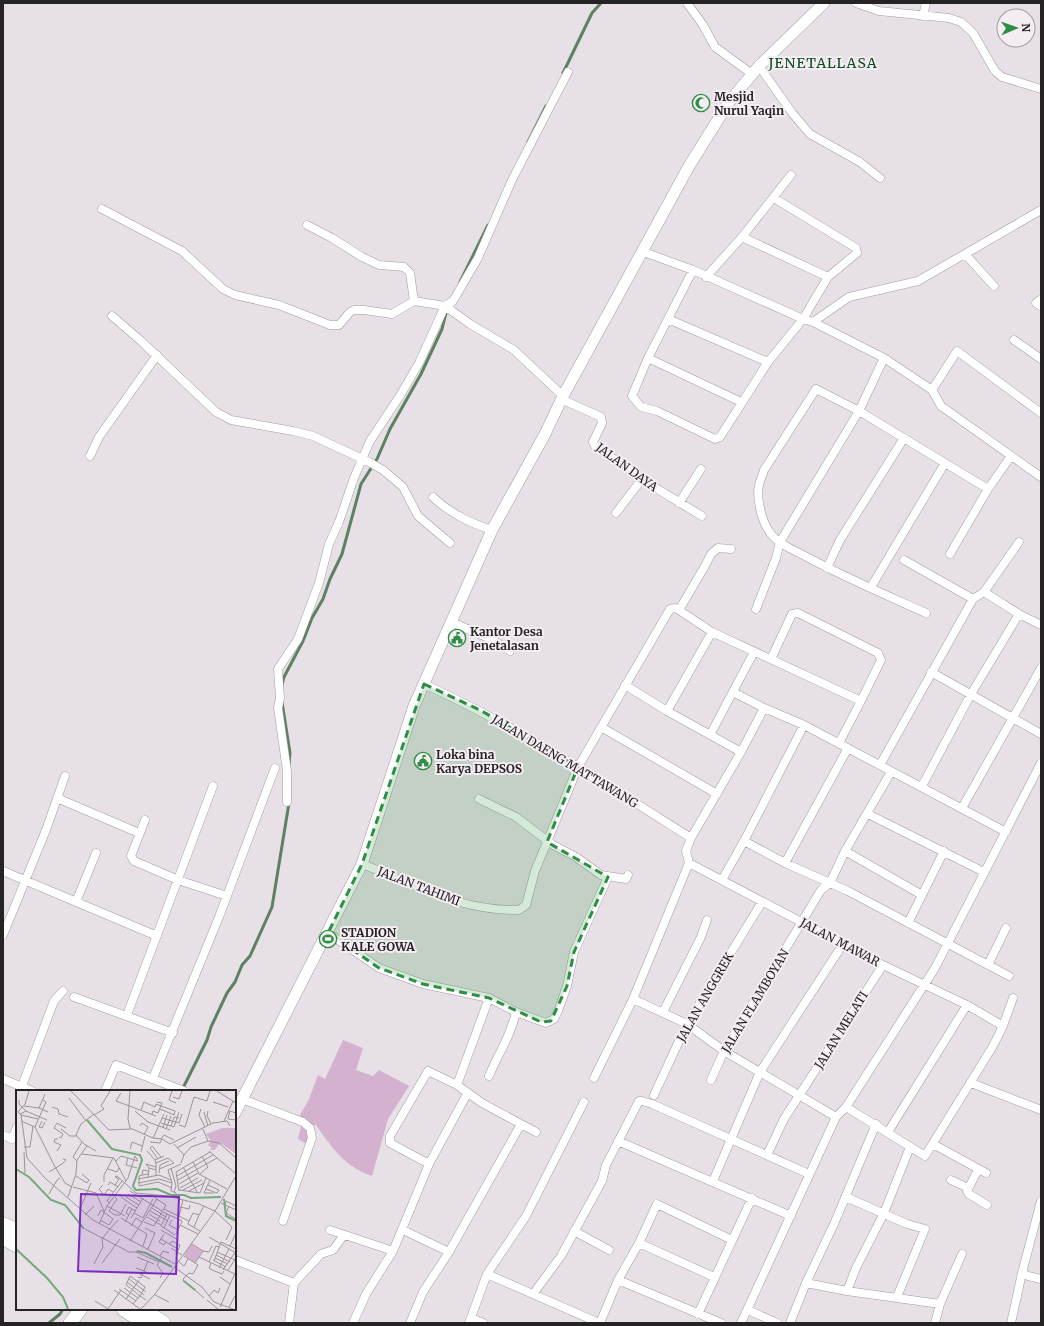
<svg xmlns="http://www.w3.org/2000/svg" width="1044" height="1326" font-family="Merriweather,serif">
	<rect width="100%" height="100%" fill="#e8e0e7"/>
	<!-- green -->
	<path fill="#d3b1cf" d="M343,1040L363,1048L356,1070L373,1076L379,1070L409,1086L388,1119L372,1176C342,1165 334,1149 315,1124L307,1144L298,1139L302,1122L299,1117L309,1099L318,1075L325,1079Z"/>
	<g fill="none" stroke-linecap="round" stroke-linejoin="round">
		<!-- stream -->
		<path stroke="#5d8161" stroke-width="3" d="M563,73L592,13L601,3
			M528,142L546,106
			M460,282L488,225
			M282,685L284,677L303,641L312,618L323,599L330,579L342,554L361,484L377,459L390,429L421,374L442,329L446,313
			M282,702L290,753L289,764
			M182,1090L207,1040L211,1027L227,993L235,982L242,965L250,956L272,907L289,803
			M49,1323L60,1314L63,1309"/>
		<defs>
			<path id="street" d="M687,3L703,25L715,47L752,74
				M856,3L879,11L949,18L961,22L973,33L995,71L1002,77L1041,89
				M923,16L926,3
				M759,66L793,114L810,134L860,162L880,178
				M774,198L856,248L857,253L828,277
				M102,209L182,251L223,289L235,295L279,305L330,325H339L350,312L354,310H364L392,314L414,301L445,306L470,324L514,350L563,396
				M307,225L332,238L362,257L379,265L404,267L410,273L414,301
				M641,251L693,270L803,319L813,322L884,358L932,390L941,406L1041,477
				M965,254L994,286
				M693,270L648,358L632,396L641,407L657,411L715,439L720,437L768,362L803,319L828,277L742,237
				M706,277L742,237L791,175
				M1041,299L1036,303L1041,306
				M112,316L141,341L216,412L231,420L293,431L313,436L369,462L383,470L403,487L418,516L450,543
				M668,319L768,362
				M813,322L849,297L918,281L1041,210
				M1014,340L1041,359
				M648,358L741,402
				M932,390L957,351L1041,413
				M561,399L601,417L602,423L593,442L595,446L659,490L702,516
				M90,456L99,437L157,355
				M433,497C448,512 472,524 492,530
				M679,503L701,469
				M616,513L642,479
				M950,554L988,489
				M904,560L973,599
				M827,568L840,540L904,438
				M871,587L945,463
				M984,592L1019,614L1041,625
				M756,609L776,558L780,542L859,411L884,358
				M679,610L705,566L711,554L718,548L731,549
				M926,613C886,595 844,577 805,556C793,550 779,544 771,534C762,523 756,499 759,485C760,480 763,475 764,470L816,389L859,411L988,489L1011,456
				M451,622L491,639L510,651
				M771,659L792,614L798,613L878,653L881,660L861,701
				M931,672L1041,734
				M424,684C518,727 604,783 691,838L686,851L689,863L883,965L967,1005L1003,1026
				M625,685L667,711L741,752L691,838
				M733,692L764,708L804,725L1006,832
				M667,711L712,632
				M804,725L744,841L785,863L848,891L1009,976
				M601,727L717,794
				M710,735L754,652
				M741,752L764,708
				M880,765L973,599L984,592L1019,542
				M922,786L971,694L1019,614
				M57,798L139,833
				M479,799L516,817L553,845L576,857L601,875L626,879L628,875
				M287,802V771L278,708L280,698L278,669L298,639L319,583L329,544L339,522L354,478L370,441L401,394L419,363L445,306L453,301L478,258L512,180L568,72
				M962,808L1041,668
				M868,814L984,872
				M145,820L131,856L134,861L178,880L227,896
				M845,851L922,895
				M689,863L633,999L687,1024L724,1051L836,1117L846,1107L925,1156L993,1046L1003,1026L1013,998
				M785,863L848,748
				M362,864C416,885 459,911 519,910L526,905L535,871L578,767L670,609L675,608L679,610L712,632L861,701L839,743
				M3,871L157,936
				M722,880L744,841
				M76,902L96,853
				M908,923L944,851
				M328,933L379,968L423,984L489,998L516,1012L546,1023L554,1019L558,1011L567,986L574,952L608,877
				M3,935L46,830L65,776
				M988,965L1006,928
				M74,997L173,1033
				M663,1012L701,937L707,920
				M127,1015L213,786
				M489,1076C499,1052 510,1038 516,1012
				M153,1078L219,917L275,768
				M594,1078L633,999
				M3,1079L32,1091
				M711,1080L724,1051L821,890L830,883L845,851L891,772
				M971,1083L1041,1110
				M457,1085L489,998
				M22,1086L54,1001L63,991
				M105,1091L116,1065L184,1091
				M654,1095L687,1024L762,902
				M242,1099L303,1122L310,1128L312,1138L283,1221
				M846,1107L935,968L1041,763
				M888,1132L967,1005
				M3,1135L12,1139L17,1127
				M618,1141L791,1216
				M933,1144L986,1173
				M767,1155L784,1119L883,965
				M429,1164L390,1143V1136L428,1071L457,1085L482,1103L536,1132
				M978,1170L967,1191L969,1194L987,1205
				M951,1180L968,1188
				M713,1181L760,1072L843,944
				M846,1197L907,1224L925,1229L897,1297
				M330,1230L393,1251
				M403,1230L449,1252L423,1292L410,1323
				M574,1231L609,1250
				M639,1243L714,1277
				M449,1252L521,1124
				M235,1260L294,1283
				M1022,1273L1028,1276L1041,1279
				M487,1274L599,1323
				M618,1280L721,1323
				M806,1283L847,1291L940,1304
				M847,1291L856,1268L884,1213L910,1147
				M533,1294L561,1256L602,1181L606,1165L639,1101H642L652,1104L809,1174
				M748,1310L777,1323
				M698,1314L752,1198
				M471,1318L483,1323
				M289,1323L294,1283L321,1254L333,1250L344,1235
				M353,1323L366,1294L393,1251L429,1164L467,1094
				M469,1323L487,1274L526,1216L584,1102
				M600,1323L618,1280L639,1243L657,1204L732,1240
				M741,1323L836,1117
				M790,1323L806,1283L834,1224L876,1124
				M935,1323L940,1304L962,1254
				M1011,1323L1022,1273L1041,1201"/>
			<path id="secondary" d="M235,1113L362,864L414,706L492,530L545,434L563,396L689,166L729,102L759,66L824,3"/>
			<path id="primary" d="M70,1323L81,1309"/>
			<path id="highway" d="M3,1225L17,1231
				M3,1237L17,1245
				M124,1309L146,1323
				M140,1309L163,1323"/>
		</defs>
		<!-- street casing -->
		<use href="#street" stroke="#a39ba2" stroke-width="9"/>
		<!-- secondary casing -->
		<use href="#secondary" stroke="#a39ba2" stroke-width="12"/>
		<!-- primary casing -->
		<use href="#primary" stroke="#a39ba2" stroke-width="14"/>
		<!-- highway casing -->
		<use href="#highway" stroke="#a39ba2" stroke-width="16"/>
		<!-- street -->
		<use href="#street" stroke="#fff" stroke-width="8"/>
		<!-- secondary -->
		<use href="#secondary" stroke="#fff" stroke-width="11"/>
		<!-- primary -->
		<use href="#primary" stroke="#fff" stroke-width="13"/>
		<!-- highway -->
		<use href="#highway" stroke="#fff" stroke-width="15"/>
	</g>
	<!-- marked area -->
	<path fill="#2d8f43" fill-opacity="0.2" stroke="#2d8f43" stroke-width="3" stroke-dasharray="8 5" stroke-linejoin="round" d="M424,684L480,710L578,767L547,842L608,877L574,952L567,986L551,1021L541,1022L489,998L423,984L379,968L328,933L362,864Z"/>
	<!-- icons -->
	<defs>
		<symbol id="mosque-ring" viewBox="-11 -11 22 22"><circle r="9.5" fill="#f5edf4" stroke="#2d8f43" stroke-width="1.5"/><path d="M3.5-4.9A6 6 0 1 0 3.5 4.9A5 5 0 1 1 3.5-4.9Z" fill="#2d8f43"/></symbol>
		<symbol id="civic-ring" viewBox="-11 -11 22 22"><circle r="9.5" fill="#f5edf4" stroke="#2d8f43" stroke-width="1.5"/><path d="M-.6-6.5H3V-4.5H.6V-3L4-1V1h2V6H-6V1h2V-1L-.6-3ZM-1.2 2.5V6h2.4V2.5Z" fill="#2d8f43"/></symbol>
		<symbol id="stadium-ring" viewBox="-11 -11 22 22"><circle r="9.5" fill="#f5edf4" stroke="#2d8f43" stroke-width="1.5"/><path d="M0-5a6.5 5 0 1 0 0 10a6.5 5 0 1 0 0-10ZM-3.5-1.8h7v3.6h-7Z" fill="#2d8f43"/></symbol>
	</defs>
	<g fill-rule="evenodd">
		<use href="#mosque-ring" x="691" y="93" width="20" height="20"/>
		<use href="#civic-ring" x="447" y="628" width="20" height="20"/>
		<use href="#civic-ring" x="413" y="751" width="20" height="20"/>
		<use href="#stadium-ring" x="318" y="929" width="20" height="20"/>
	</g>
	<g text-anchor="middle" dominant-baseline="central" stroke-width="4" stroke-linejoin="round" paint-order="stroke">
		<!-- poi labels -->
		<g font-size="12" font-weight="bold" fill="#262325" stroke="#f5edf4" text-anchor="start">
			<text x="714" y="96">Mesjid<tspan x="714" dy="14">Nurul Yaqin</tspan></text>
			<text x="470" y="631">Kantor Desa<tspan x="470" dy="14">Jenetalasan</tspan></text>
			<text x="436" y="754">Loka bina<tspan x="436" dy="14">Karya DEPSOS</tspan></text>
			<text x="341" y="932">STADION<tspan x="341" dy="14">KALE GOWA</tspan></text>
		</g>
		<!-- street labels -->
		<g font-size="12" fill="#262325" stroke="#f5edf4">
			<text transform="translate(627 467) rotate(36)">JALAN DAYA</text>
			<text transform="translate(565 761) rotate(31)">JALAN DAENG MATTAWANG</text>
			<text transform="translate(419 886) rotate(21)">JALAN TAHIMI</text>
			<text transform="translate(840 942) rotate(28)">JALAN MAWAR</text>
			<text transform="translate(705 997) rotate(-60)">JALAN ANGGREK</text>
			<text transform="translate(755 1001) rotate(-59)">JALAN FLAMBOYAN</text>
			<text transform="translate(841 1030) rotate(-58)">JALAN MELATI</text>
		</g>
		<!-- quarter labels -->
		<g font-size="14" letter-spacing="1" fill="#0a4c1c" stroke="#f5edf4">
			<text x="823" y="63">JENETALLASA</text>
		</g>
	</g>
	<!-- overview -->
	<g transform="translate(16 1090)">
		<rect width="220" height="220" fill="#e8e0e7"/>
		<path d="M206,38H220V64L206,54L202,55L199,60H194L196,58L192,55L195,51L190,44ZM175,154L186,161L179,173L168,165Z" fill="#d3b1cf"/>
		<path fill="none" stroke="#74a97b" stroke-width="2" d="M71,30L96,59L124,65L126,70L117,96L120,100L141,99L155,105H168L175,108L205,107M0,79L13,87L35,110L49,115L68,139M208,109L210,126L220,131M0,159L31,188L47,207L52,219M121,161L130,163L156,177M168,191L179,200"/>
		<path fill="none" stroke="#9a9499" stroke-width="1" d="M55,1L93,40L115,39M114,1L112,29L114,38L137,48M156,1L153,10L160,13M201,1L220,13M105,3L100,11L140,26M29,4L23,18L32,22M157,7L163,9L166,1M53,8L70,31M3,10V14L10,21M197,12L212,17M8,16L23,18M36,17L42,19L43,24L52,27M144,19L158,25L159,21L145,16M185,19L183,25L189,37M125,20L128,12L139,17L140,14L145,16M119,21L132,32L154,40M192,21L191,26L195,34M2,22L5,25L11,68L29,88L77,130L159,174M2,22L9,14L13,1M188,22L192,36M220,23L214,21L212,29L220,30M4,24L10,21L31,30M78,24L65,34L60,45L68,54L80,61M136,24L137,21L142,23L146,13L141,12M148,24L137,48L146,49L154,54L197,33L211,31L214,36M5,25L22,29M78,25L88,19L85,16L94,1M146,28L163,33L166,24M5,31L19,37L30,12L27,10M26,31L23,37L26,38L29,32M208,31L217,11M145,33L158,37L163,22M163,35L169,37L170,34L178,7L191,11L194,1M124,36L126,33L132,37L128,45M155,36L158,27L163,28M19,37L39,77L49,93L56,97M147,38L151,25M45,39L54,46H60M150,39L155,26M43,47L45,48L47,44L38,38L41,33L50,38M145,49L148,45L158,50M192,51L203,53L220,68M134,52L144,53L146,49M158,54L168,65M8,57H14L17,36M161,58L180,47M114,59L116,52L126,56M41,61L45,55L38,52L39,49H42M131,61L139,70M193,61L220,84M8,62L9,83M125,62L129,46M66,64L98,68L110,91M112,68L110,75L121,78M142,69L134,58L136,56L145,67M61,71L57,67L66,52M100,71L105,66L122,71L119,66M177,72L183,84L211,99M140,73L139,70L148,66M165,73L168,65L175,57L192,51L187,39M167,77L181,102M133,78L130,74L140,77M155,78L160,96L158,102M92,79L101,82L103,78M140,80V73L152,68L158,73L143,79M33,82L46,74L50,70L47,69M143,83L144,75L153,71M132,84L126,85L127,80L132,81M184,84L192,77L186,66M126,85L123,86V96L142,92L156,98M60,86L71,93L73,90L66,84M101,86L120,103L152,106L183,114L199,121M161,86L197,65M132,88L133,78L140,80V86M122,89L143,85L155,90M162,90L201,68M194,90L188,103H198M88,92V85L97,68M122,93L143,89L156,93L155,101L160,103L159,108M156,93L152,80L165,74M163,94L182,83M87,95L83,99L88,105L92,99L97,102M92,95L94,92L102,97M99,95L103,89L99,87L101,86M57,97L80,103L88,121M164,98L182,88M190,99L201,103L203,100L192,95M163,100L184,103M167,100L186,90M114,101L146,121M163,101L160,82L194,62M173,101L188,93M184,103L190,88M33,104L41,90L44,88M112,104L125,112M52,107L60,84L61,70L71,56M99,107L101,109L93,121L99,125H104L110,114M105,107L121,118M110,107L123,115M94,113L91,111L106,91M205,113L220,120M209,115L210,111L220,116M91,116L109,126M213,116L210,123L220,129M164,117L173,119L174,115M136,118L150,127M64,119L75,93M148,119L173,131L177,123L183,125L188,116M134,121L152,131M199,121L216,137L210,150M147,122L166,131M118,123L127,128L137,109M133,124L144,131M151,124L145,136L159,145M69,125L78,116M113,125L110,123L113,117L116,119M82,126L85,120L97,129L93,135L84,130M163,126L167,110M131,127L145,135M105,128L131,144L127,156M115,128L127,108M156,130L153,135L162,140M173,131L172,134L184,141M109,132L116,119L120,121M128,132L138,136L150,115L139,108M83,134L91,116L112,88L119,66M164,135L182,144M115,136L120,128L126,132M178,137L183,125M129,138L139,143L132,159M148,138L154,125M69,139L113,162H122M93,140L102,130M145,140L162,150M148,144L143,152L148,155L150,152M160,144L166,131M193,147L220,163M145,149L162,159M114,151L141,109M154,154L156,151L164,155L161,163M176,154L187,161L179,173L182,175M214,156L220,143M155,158L166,165M187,161L193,162L196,156M120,162L143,172M201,162L219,170M200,165L214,172M144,166L147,161L153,163M168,166L179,173M121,167L138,174M183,167L219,184M199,168L212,174M197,170L210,177M198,171L205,152L220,159M163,172L168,176L172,169M193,172L200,156L203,157M86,173L104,149M195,173L193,178L196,180L206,184L208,181M78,174L87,157L86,149L93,140M158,177L186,197L198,212L217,219M120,178L133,183M203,178L213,159M207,180L220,161M212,180L220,168M122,183L134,189M122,187L125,188L132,171M204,187L214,194M144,188L147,183L141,175L146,167M113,189L130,202M111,192L128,205M168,192L167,189L173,183L177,184L182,175M108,198L122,208M103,199L120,211M98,200L124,219M179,200L188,208M139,205L153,212M193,206L198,200L202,203L204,198M110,209L123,190M191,210L202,219M79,211L92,219M117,214L124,206L129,197L114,186L110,195L117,200L124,206L130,210M204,217L220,181M213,217L219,206M92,219L105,200M125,219L139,204L199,121L220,86"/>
		<path fill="#7b2cbf" fill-opacity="0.15" stroke="#7b2cbf" stroke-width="2" d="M65,104L163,107L160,184L62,181Z"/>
		<rect width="220" height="220" fill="none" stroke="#262325" stroke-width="2"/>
	</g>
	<!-- border -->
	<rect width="1044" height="1326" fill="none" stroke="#262325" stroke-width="8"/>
	<!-- north arrow -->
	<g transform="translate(1016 28) rotate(88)"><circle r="19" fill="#f5edf4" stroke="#a29ca1"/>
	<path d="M0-3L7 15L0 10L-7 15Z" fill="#2d8f43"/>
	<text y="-6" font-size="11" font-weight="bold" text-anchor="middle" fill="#262325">N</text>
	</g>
</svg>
